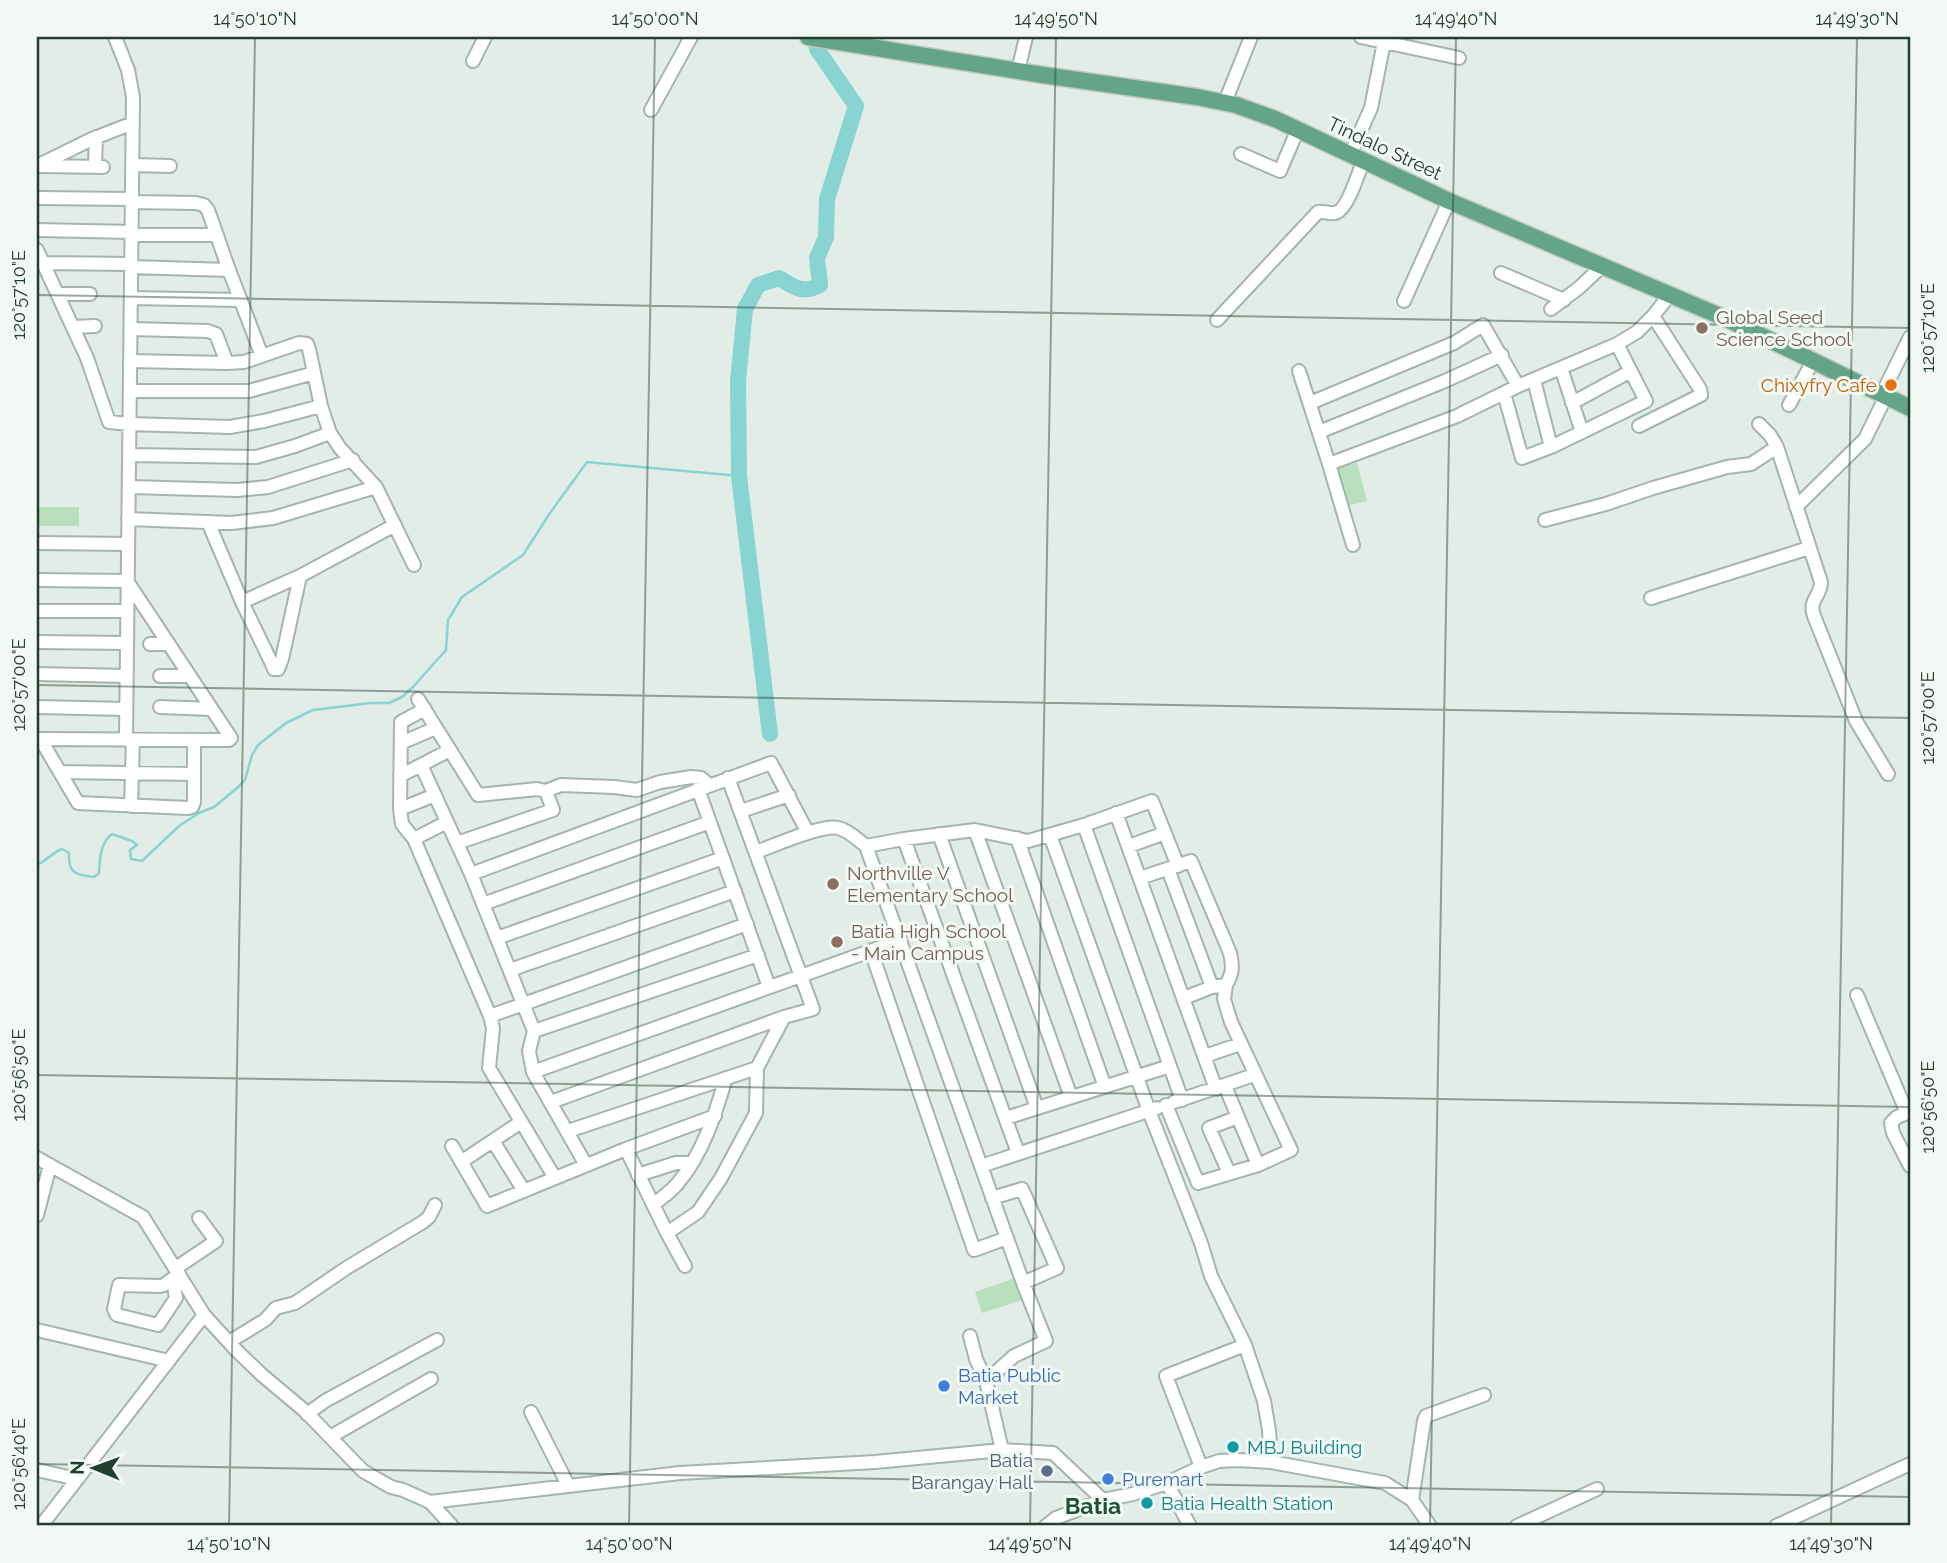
<svg xmlns="http://www.w3.org/2000/svg" width="1947" height="1563" font-family="Raleway,sans-serif">
	<rect width="100%" height="100%" fill="#e1ede6"/>
	<!-- green -->
	<path fill="#b9dfbc" d="M1357,463L1367,501L1346,506L1336,468Z
		M38,507H79V526H38Z
		M1015,1278L1022,1300L982,1313L975,1292Z"/>
	<g fill="none" stroke-linecap="round" stroke-linejoin="round">
		<!-- stream -->
		<path stroke="#87d4d2" stroke-width="2.5" d="M37,865C46,861 52,853 62,849L69,853C68,873 75,875 94,877L99,873C100,859 100,843 112,834L132,841L137,845L130,850L131,859L142,861L179,826L199,813L214,807L236,789L245,780L252,755L258,745L286,723L313,710L371,703H389L402,697L412,688L446,650L448,620L462,597L523,555L550,513L587,462L739,476"/>
		<!-- river -->
		<path stroke="#87d4d2" stroke-width="16" d="M770,734L739,476L738,381L745,309L758,285L779,278C795,288 803,294 820,285L817,258L826,237L827,199L856,106L817,49L816,37"/>
		<defs>
			<path id="minor" d="M115,37L128,70L133,97L126,740
				M1384,42L1459,58
				M473,61L485,37
				M1018,71L1026,37
				M1225,102L1251,37
				M651,110L691,37
				M1241,154L1280,171L1298,129
				M1350,155L1371,108L1384,42L1361,37
				M133,165L170,166
				M37,166L92,139L133,123
				M41,166L103,167
				M95,166L96,137
				M37,198L132,199
				M132,202L196,203L204,205L208,210L229,270L262,356
				M37,230L132,232
				M132,235H217
				M37,250L87,358L109,422L129,424L230,427L264,421L321,406
				M44,263L131,264
				M131,267L229,270
				M1501,273L1564,300
				M59,294H90
				M131,298L241,300
				M1404,301L1449,201
				M1551,309L1580,287L1602,266
				M1217,320L1318,212C1323,211 1330,214 1335,213C1347,211 1359,172 1363,161
				M73,327L95,326
				M131,329L208,331L216,334L227,363
				M130,361L227,363L244,362L299,343L307,344L309,349L321,406L330,433L340,448L376,487L414,565
				M1561,368L1582,432
				M1299,371L1329,464L1353,545
				M1534,380L1551,447
				M130,391H249L314,373
				M1504,393L1522,458L1551,447L1646,401L1617,344
				M1882,394L1910,337
				M1310,403L1454,343L1483,325L1518,386
				M1572,403L1631,371
				M1789,405L1813,361
				M1759,424L1770,435L1777,447L1821,582C1821,597 1808,599 1814,616L1856,721L1888,774
				M1639,426L1701,395L1700,389L1653,316
				M1319,432L1445,381L1502,355
				M129,455L256,457L295,446L330,433
				M1329,464L1457,416L1518,386L1617,344L1637,332L1653,316L1669,296
				M129,487L237,490L268,487L353,460
				M1796,507L1865,439L1886,396
				M128,519L232,523L273,518L376,487
				M1545,520L1606,504L1653,488L1727,467L1751,464L1777,447
				M208,522L242,602L272,664L274,669H278L282,659L300,576L395,525
				M37,543L128,544
				M37,580L127,581L231,738L229,740L37,739
				M1651,598L1809,548
				M242,602L300,576
				M37,611H127
				M37,642L127,643
				M150,644H169
				M37,674L126,676
				M160,676H190
				M418,699L478,795L537,789L546,791L561,785L614,787L637,790L660,782L691,777L701,778L709,785
				M37,707L126,709
				M160,707L211,709
				M425,709L401,722L400,809L402,824L414,839L490,1016L493,1028L489,1068L555,1178
				M41,740L78,803L188,808L192,807L194,802V740
				M401,743L436,728
				M421,765L471,874L534,1031L529,1051L533,1072L586,1165
				M60,772L194,774
				M400,776L450,750
				M698,789L769,987
				M131,806L133,740
				M400,809L435,795
				M741,811L789,795
				M1116,813L1216,1089
				M1084,825L1182,1100
				M975,830L1071,1097
				M939,834L1037,1108
				M1050,835L1149,1111L1201,1243L1211,1276L1245,1345L1264,1401L1269,1430L1271,1462
				M1017,838L1105,1087
				M414,839L447,822
				M904,839L1018,1153
				M457,843L553,810L546,791
				M866,846L904,839L975,830L1028,841L1084,825L1152,801L1178,866
				M1129,846L1165,833
				M756,852C773,846 822,824 838,828C848,830 858,840 866,846L1023,1283L1046,1341L1014,1356L986,1381
				M1168,869L1212,987
				M471,874L771,763L808,833
				M1140,878L1191,861L1230,953C1233,966 1233,973 1226,985L1212,987L1184,998
				M483,904L710,822
				M497,938L723,858
				M871,951L974,1250L1007,1238
				M510,970L735,891
				M1857,995L1907,1113
				M490,1016L747,924
				M534,1031L758,955
				M1205,1056L1240,1044
				M533,1072L901,940
				M1225,1086L1258,1165
				M551,1102L784,1017
				M1174,1102L1254,1075
				M1166,1105L1198,1183L1258,1165L1291,1150L1231,1022L1224,999L1226,985
				M1910,1112L1897,1117L1891,1123L1893,1133L1910,1166
				M1006,1118L1170,1066
				M568,1131L757,1068
				M493,1141L524,1191
				M452,1146L487,1206L626,1149L715,1116
				M626,1149L667,1233L685,1266
				M37,1158L143,1217L204,1315L237,1351L262,1375L305,1411L363,1471L391,1487L403,1490L430,1502L452,1526
				M461,1162L521,1122
				M981,1166L1157,1108
				M1229,1173L1209,1128L1238,1117
				M638,1175L676,1163H691
				M992,1198L1022,1189L1057,1268L1023,1283
				M653,1205C661,1198 671,1192 678,1183C703,1153 715,1115 726,1078
				M37,1215L50,1165
				M667,1233L698,1212L721,1178L756,1113L757,1068L784,1017L813,1009L728,778
				M176,1268L216,1241L199,1218
				M173,1279L176,1298L158,1325L117,1315L114,1309L119,1285L160,1286L164,1285L179,1274
				M37,1330L169,1361
				M970,1336L976,1359L986,1381L1002,1450
				M229,1342L265,1320L276,1308L295,1303L348,1267L423,1222L429,1217L435,1205
				M531,1412L568,1485
				M307,1414L325,1401L437,1340
				M330,1437L431,1379
				M1201,1467L1166,1376L1245,1345
				M37,1470L77,1479
				M1167,1483L1190,1526
				M1412,1500L1424,1421L1426,1416L1484,1395
				M430,1502L680,1473L875,1462L1002,1450L1053,1453L1103,1500
				M41,1526L204,1315
				M1046,1526L1056,1518L1103,1500L1133,1494L1167,1483L1201,1467L1219,1461L1238,1460L1271,1462L1385,1483L1412,1500L1430,1526
				M1517,1526L1597,1489
				M1776,1526L1910,1464"/>
			<path id="major" d="M808,37L1043,75L1197,97L1236,105L1275,119L1449,201L1727,319L1910,408"/>
		</defs>
		<!-- minor casing -->
		<use href="#minor" stroke="#a4b5ac" stroke-width="16"/>
		<!-- major casing -->
		<use href="#major" stroke="#c1c9c5" stroke-width="19"/>
		<!-- minor -->
		<use href="#minor" stroke="#fff" stroke-width="12"/>
		<!-- major -->
		<use href="#major" stroke="#64a488" stroke-width="16"/>
	</g>
	<!-- ticks -->
	<path fill="none" stroke="#213e31" stroke-width="2" stroke-opacity="0.45" d="M37,295L1910,328M37,685L1910,718M37,1075L1910,1107M37,1464L1910,1497M229,1526L255,37M629,1526L655,37M1030,1526L1056,37M1430,1526L1456,37M1831,1526L1857,37"/>
	<!-- markers -->
	<g fill="#8d6e63" stroke="#f2f9f4" stroke-width="2.5">
		<circle cx="1702" cy="328" r="7"/>
		<circle cx="833" cy="884" r="7"/>
		<circle cx="837" cy="942" r="7"/>
	</g>
	<circle fill="#e8710a" stroke="#f2f9f4" stroke-width="2.5" cx="1891" cy="385" r="7"/>
	<g fill="#3f7fe0" stroke="#f2f9f4" stroke-width="2.5">
		<circle cx="944" cy="1386" r="7"/>
		<circle cx="1108" cy="1479" r="7"/>
	</g>
	<g fill="#0f9aa8" stroke="#f2f9f4" stroke-width="2.5">
		<circle cx="1233" cy="1447" r="7"/>
		<circle cx="1147" cy="1503" r="7"/>
	</g>
	<circle fill="#5c6f8a" stroke="#f2f9f4" stroke-width="2.5" cx="1047" cy="1471" r="7"/>
	<g text-anchor="middle" dominant-baseline="central" stroke-width="6" stroke-linejoin="round" paint-order="stroke">
		<!-- street labels -->
		<g font-size="19" fill="#213e31" stroke="#f2f9f4">
			<text transform="translate(1385 148) rotate(25)">Tindalo Street</text>
		</g>
		<!-- education labels -->
		<g font-size="19" fill="#785e54" stroke="#f2f9f4" text-anchor="start">
			<text x="1716" y="317">Global Seed<tspan x="1716" dy="22">Science School</tspan></text>
			<text x="847" y="873">Northville V<tspan x="847" dy="22">Elementary School</tspan></text>
			<text x="851" y="931">Batia High School<tspan x="851" dy="22">- Main Campus</tspan></text>
		</g>
		<!-- food labels -->
		<g font-size="19" fill="#c56008" stroke="#f2f9f4" text-anchor="end">
			<text x="1877" y="385">Chixyfry Cafe</text>
		</g>
		<!-- shop labels -->
		<g font-size="19" fill="#366cbe" stroke="#f2f9f4" text-anchor="start">
			<text x="958" y="1375">Batia Public<tspan x="958" dy="22">Market</tspan></text>
			<text x="1122" y="1479">Puremart</text>
		</g>
		<!-- culture labels -->
		<g font-size="19" fill="#0d838f" stroke="#f2f9f4" text-anchor="start">
			<text x="1247" y="1447">MBJ Building</text>
			<text x="1161" y="1503">Batia Health Station</text>
		</g>
		<!-- service labels -->
		<g font-size="19" fill="#4e5e75" stroke="#f2f9f4" text-anchor="end">
			<text x="1033" y="1460">Batia<tspan x="1033" dy="22">Barangay Hall</tspan></text>
		</g>
		<!-- quarter labels -->
		<g font-size="23" font-weight="bold" fill="#1c523a" stroke="#f2f9f4">
			<text x="1093" y="1505">Batia</text>
		</g>
	</g>
	<!-- border -->
	<rect width="1947" height="1563" fill="none" stroke="#f2f9f4" stroke-width="77"/>
	<!-- north arrow -->
	<g transform="translate(94 1468) rotate(271)" stroke="#f2f9f4" stroke-width="5" paint-order="stroke">
	<path d="M0-5L12 26L0 18L-12 26Z" fill="#213e31"/>
	<text y="-10" font-size="19" font-weight="bold" text-anchor="middle" fill="#213e31">N</text>
	</g>
	<rect x="38" y="38" width="1871" height="1486" fill="none" stroke="#213e31" stroke-width="2.5"/>
	<g font-size="18" text-anchor="middle" fill="#213e31">
		<text x="255" y="25">14°50'10"N</text>
		<text x="655" y="25">14°50'00"N</text>
		<text x="1056" y="25">14°49'50"N</text>
		<text x="1456" y="25">14°49'40"N</text>
		<text x="1857" y="25">14°49'30"N</text>
		<text transform="translate(19 295) rotate(-90)" y="6">120°57'10"E</text>
		<text transform="translate(1928 328) rotate(-90)" y="6">120°57'10"E</text>
		<text transform="translate(19 685) rotate(-90)" y="6">120°57'00"E</text>
		<text transform="translate(1928 718) rotate(-90)" y="6">120°57'00"E</text>
		<text transform="translate(19 1075) rotate(-90)" y="6">120°56'50"E</text>
		<text transform="translate(1928 1107) rotate(-90)" y="6">120°56'50"E</text>
		<text transform="translate(19 1464) rotate(-90)" y="6">120°56'40"E</text>
		<text x="229" y="1550">14°50'10"N</text>
		<text x="629" y="1550">14°50'00"N</text>
		<text x="1030" y="1550">14°49'50"N</text>
		<text x="1430" y="1550">14°49'40"N</text>
		<text x="1831" y="1550">14°49'30"N</text>
	</g>
</svg>
